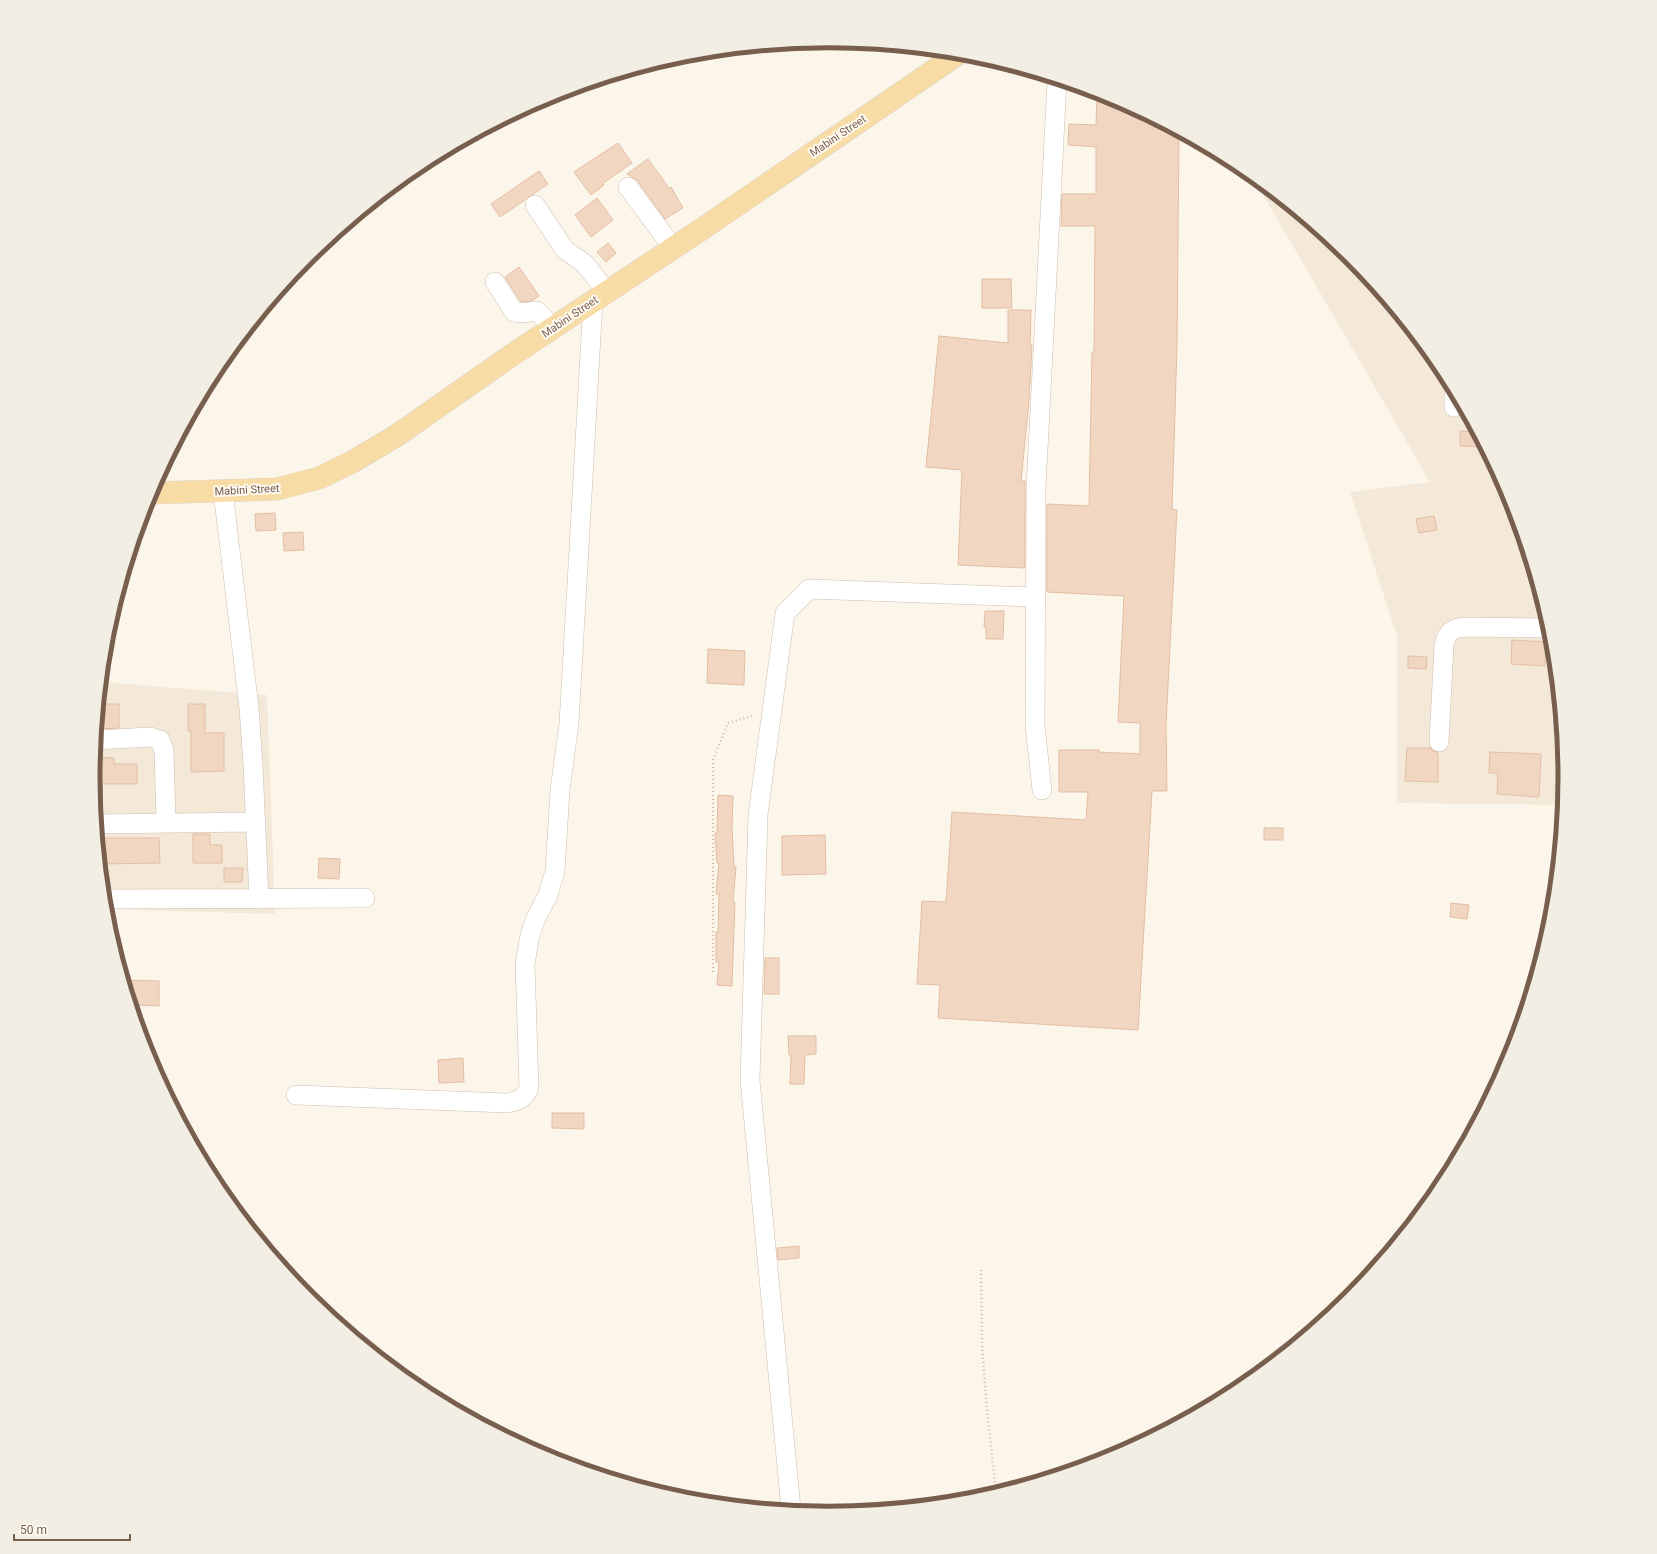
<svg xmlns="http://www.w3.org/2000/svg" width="1657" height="1554" font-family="Roboto,sans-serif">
	<rect width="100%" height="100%" fill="#fcf6ea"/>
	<!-- residential -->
	<path fill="#f4e8d9" d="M1254,179L1349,257L1441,368L1509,496L1550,634L1564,777L1562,805L1397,803V636L1350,492L1430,482Z
		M102,682L267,695L275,914L105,909L93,777Z"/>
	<!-- building -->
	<path fill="#f1d7c2" stroke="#e3bea3" d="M1097,93L1110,97L1179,134L1177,346L1172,509L1177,510L1166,725L1167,791H1152L1138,1030L938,1018L940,985L917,984L922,901L946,902L952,812L1086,820L1088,792H1059V750H1099V752L1140,754V723L1118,722L1124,596L1047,592V504L1089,506L1092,352H1094L1095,226H1061L1062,194H1096V147L1068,145L1069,124L1096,125Z
		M618,143L632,163L602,184L604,185L591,195L574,172Z
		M648,159L669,188L671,187L683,208L665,219L637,180L627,174Z
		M539,171L548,184L500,217L491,204Z
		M597,198L613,220L591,237L575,215Z
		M608,243L616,253L606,262L597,252Z
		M519,267L539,296L532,301L521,302L505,277Z
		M982,279H1011L1012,308H982Z
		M1008,310H1031L1030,345H1032L1029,401L1021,481H1025V568L958,565L962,470L926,467L939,336L1008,343Z
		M1460,431L1475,432L1482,447L1460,446Z
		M275,513L276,530L256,531L255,514Z
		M1434,516L1437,530L1419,533L1416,519Z
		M303,532L304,550L284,551L283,533Z
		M985,611H1004L1003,639H986V627H984Z
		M1512,640L1546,642L1545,666L1511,664Z
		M708,649L745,651L744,685L707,683Z
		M1408,656L1427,657L1426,669L1408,668Z
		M100,704H119V728L98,729Z
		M188,704H205V733H224V771L191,772V731H188Z
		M1407,748H1430L1433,751L1438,753V782L1405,781Z
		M1490,752L1541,754L1539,797L1497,794L1498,773H1489Z
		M97,757L114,758V764H137V784H93V769H96Z
		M718,795L733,796L732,827L734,867H736L733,902H735L732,986L717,985L719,962H716V932H718L719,894H716L719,863H717L715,833H717Z
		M1264,828H1283V840H1264Z
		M193,834H210V845H222V863H193Z
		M825,835L826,874L782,875V836Z
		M101,838H159L160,863L102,864Z
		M319,858L340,859L339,879L318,878Z
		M224,868H243L242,882H224Z
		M1451,903L1469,905L1467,919L1450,917Z
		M765,958H779V994H764Z
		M125,980L159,981V1006L132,1005Z
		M788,1036H816V1054L805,1055L804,1084H790L791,1055H789Z
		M463,1058L464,1082L439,1083L438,1060Z
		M552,1113H584V1129L552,1128Z
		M799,1246V1258L778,1260L777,1248Z"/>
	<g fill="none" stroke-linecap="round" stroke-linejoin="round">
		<defs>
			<path id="minor" d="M628,187L673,248
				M535,205L565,250L584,263L607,292
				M495,282L514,312L522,313L537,311L553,328
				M1454,407V394
				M223,491L249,708L253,765L259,899
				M96,740L150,737L160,740L164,750L166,823
				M1439,742L1444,645C1447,632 1452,628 1465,627L1549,628
				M1042,790L1035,726L1036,488L1057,81
				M97,824L256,822
				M105,899L365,898
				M296,1095L507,1103C518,1101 524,1099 529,1088L525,964L530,935L536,918L548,895L555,871L560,790L569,724L593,301
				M791,1509L750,1080L758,815L785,613L809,589L1035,597"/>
			<path id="major" d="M150,493L277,489L319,478L352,462L396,436L512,355L702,229L958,54"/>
		</defs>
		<!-- minor casing -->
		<use href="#minor" stroke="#cebeaf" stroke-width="20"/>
		<!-- major casing -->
		<use href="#major" stroke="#dcd5d1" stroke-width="23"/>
		<!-- path -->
		<path stroke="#d6baa5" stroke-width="2.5" stroke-dasharray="1 3" stroke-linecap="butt" d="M713,972V760L728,723L755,715
			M981,1270L982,1346L987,1410L996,1492"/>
		<!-- minor -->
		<use href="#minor" stroke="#fff" stroke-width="19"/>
		<!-- major -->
		<use href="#major" stroke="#f8dca5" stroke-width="22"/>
	</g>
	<g text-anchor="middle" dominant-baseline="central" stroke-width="4" stroke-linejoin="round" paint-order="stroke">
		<!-- street labels -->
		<g font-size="11" fill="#775e4d" stroke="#fefaf1">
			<text transform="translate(838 136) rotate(-34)">Mabini Street</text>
			<text transform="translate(570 317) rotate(-34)">Mabini Street</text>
			<text transform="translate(247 490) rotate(-3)">Mabini Street</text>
		</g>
	</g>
	<!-- crop -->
	<path d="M0 0H1657V1554H0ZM100 777a729 729 0 1 1 1458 0a729 729 0 1 1-1458 0Z" fill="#f3eee4" fill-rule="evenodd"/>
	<path fill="none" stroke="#775e4d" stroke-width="5" d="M100 777a729 729 0 1 1 1458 0a729 729 0 1 1-1458 0Z"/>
	<!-- scale -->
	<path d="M14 1534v6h116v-6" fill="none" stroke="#775e4d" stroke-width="2"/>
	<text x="20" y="1534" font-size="12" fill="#775e4d" stroke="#fefaf1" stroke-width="3" paint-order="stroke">50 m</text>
</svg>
